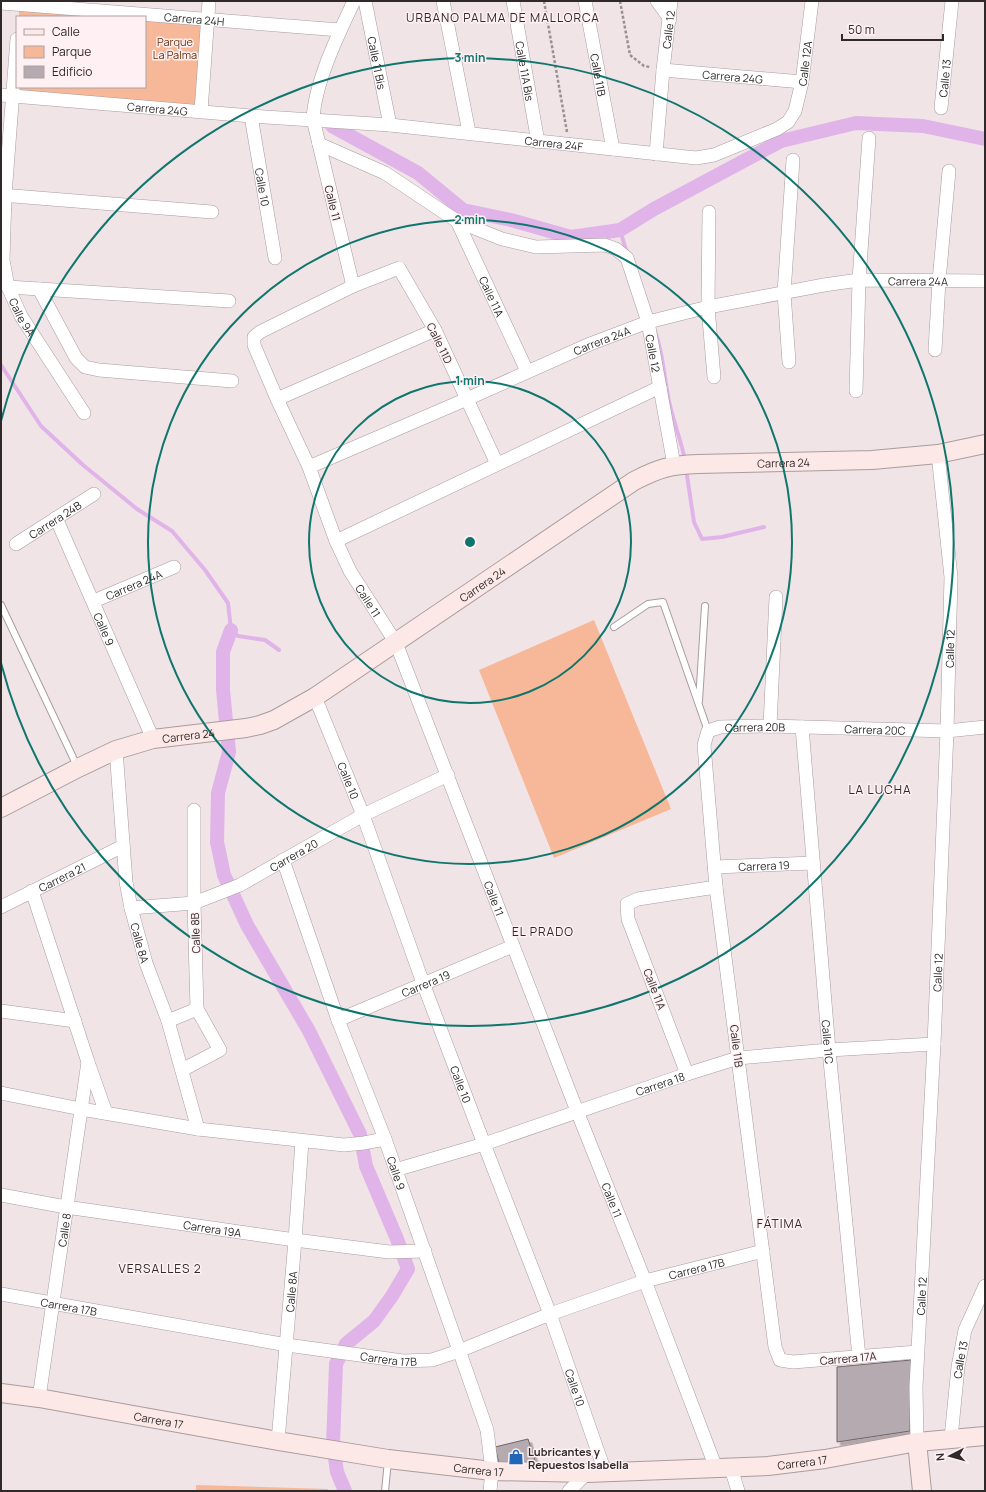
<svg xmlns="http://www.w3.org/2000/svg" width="986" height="1492" font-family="Manrope,sans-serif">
	<defs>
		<filter id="shadow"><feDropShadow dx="3.5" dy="3.5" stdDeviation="0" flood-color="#0004"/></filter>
	</defs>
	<rect width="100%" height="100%" fill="#f1e4e6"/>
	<!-- green -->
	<path fill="#f6b899" d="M19,5L208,19L201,111L13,96L17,87H145V17H19Z
		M594,620L671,809L554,858L479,670Z
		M196,1485L328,1489L329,1491H196Z"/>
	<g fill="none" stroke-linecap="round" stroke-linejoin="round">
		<!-- stream -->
		<path stroke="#e0b4e9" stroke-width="4" d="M620,230L627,253
			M655,331C663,353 664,377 669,401C673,421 681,440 685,460
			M1,365L41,426L83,465L137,509L172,531L205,570L228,603L231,630L238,636L265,640L279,650
			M686,469L694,522L702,539L722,537L764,527"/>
		<!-- canal -->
		<path stroke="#e0b4e9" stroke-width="14" d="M332,126L418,173L463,210L511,220L571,237L620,230L654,209L781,141L856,123L923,126L985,139
			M231,630L223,652V690L229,752L218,793L217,842L224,875L247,925L309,1031L360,1134L366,1166L397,1239L408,1269L392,1296L374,1321L346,1344L336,1364L333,1444L337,1472L345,1491"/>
	</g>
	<!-- building -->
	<path fill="#b5aab0" stroke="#6f656b" filter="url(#shadow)" d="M911,1360L910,1431L837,1442V1367Z
		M528,1439L538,1470L500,1467L495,1447Z"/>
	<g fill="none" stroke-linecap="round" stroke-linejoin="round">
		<defs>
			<path id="lane" d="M1,605L77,766
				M614,627L648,604L663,602L708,731
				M699,701L705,606
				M385,1491L388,1461"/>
			<g id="street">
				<path id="s1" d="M365,1L390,125"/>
				<path d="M443,1L469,132"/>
				<path id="s2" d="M513,1L538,142"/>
				<path id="s3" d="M585,1L613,149"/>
				<path d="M657,1L670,19"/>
				<path id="s4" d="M1,3L340,30"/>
				<path id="s5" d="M17,39L5,195L3,260L8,287L21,316L84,413"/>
				<path id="s6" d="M663,70L802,82"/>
				<path id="s7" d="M1,95L251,116L390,125L696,158L714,155L777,129L788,122L795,111L802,82L812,1"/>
				<path id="s8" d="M941,108L952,1"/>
				<path d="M201,111L209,1"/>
				<path id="s9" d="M251,116L275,258"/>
				<path id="s10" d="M319,144L385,173L457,221L502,239L536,247L605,245L616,249L627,258L648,322L674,465"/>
				<path id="s11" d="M656,154L663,70L671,1"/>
				<path d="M1,195L212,212"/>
				<path d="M709,212L708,307L714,377"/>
				<path id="s12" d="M457,221L527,371"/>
				<path d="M353,286L313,119C315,82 338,35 354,1"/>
				<path d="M8,287L229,301"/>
				<path d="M39,289L76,358L85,367L99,370L232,381"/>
				<path d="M935,350L939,281L949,171"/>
				<path d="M789,362L784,293L793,160"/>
				<path d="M856,391L859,280L869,138"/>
				<path d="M277,399L435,330"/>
				<path id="s13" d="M497,464L435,330L399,268L353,286L260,332L254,337V345L277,399L309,467L336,541L350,571L396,643L577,1111L645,1281L716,1468"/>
				<path id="s14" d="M309,467L467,399L590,344L648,322L708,307L824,285L859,280L985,281"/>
				<path id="s15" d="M56,518L153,739"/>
				<path d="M336,541L660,387"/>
				<path id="s16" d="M16,544L94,494"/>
				<path id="s17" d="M94,601L174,567"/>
				<path id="s18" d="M315,697L363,815L423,983L484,1144L550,1314L605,1472"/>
				<path d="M770,726L776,597"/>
				<path id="s19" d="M802,727L829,1050L859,1357"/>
				<path id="s20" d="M116,750L126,882L131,908L146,963L168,1021L198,1129"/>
				<path id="s21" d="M283,860L338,1020L385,1139L487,1430L492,1471L490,1491"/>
				<path id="s22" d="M715,867L813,863"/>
				<path d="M32,891L88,1062L106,1113"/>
				<path id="s23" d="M1,907L123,846"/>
				<path id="s24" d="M131,908L194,903L240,885L363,815L448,775"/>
				<path d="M1,1011L75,1021"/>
				<path id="s25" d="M338,1020L513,946"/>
				<path d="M168,1021L197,1009"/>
				<path d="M182,1070L220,1050L197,1009L194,903V810"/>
				<path d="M687,1074L628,919L627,904L638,899L716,887"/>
				<path d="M1,1093L81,1109L198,1129L344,1145L364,1143L385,1139"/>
				<path id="s26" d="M395,1170L484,1144L687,1074L738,1058L829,1050L934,1044"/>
				<path id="s27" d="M1,1195L66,1207L295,1240L389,1252L425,1251"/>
				<path id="s28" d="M1,1294L287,1345L403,1361L432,1360L459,1351L550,1314L645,1281L763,1251"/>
				<path id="s29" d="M917,1352L793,1362L780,1360L775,1347L716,887L704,745L708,731L720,727L770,726L947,731L985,727"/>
				<path id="s30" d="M39,1398L88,1062"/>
				<path id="s31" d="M951,1438L958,1367L965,1330L985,1286"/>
				<path id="s32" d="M278,1441L295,1240L302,1141"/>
				<path id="s33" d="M917,1442L916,1387L934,1044L947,731L951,577L938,454"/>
				<path d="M731,1468L738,1491"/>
				<path d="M569,1491L587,1473"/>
			</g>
			<g id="secondary">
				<path id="s34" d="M1,808L78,768L116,750L153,739L246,728L260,725L274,720L315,697L634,481C659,468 670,465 698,464L872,460L938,454L985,444"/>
				<path id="s35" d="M1,1393L39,1398L278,1441L388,1459L492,1471L587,1473L768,1466L825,1459L917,1442L985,1436"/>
				<path d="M917,1442L922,1491"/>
			</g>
		</defs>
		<!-- lane casing -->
		<use href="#lane" stroke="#a99c9f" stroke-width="8"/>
		<!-- street casing -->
		<use href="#street" stroke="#a99c9f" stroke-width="14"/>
		<!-- secondary casing -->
		<use href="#secondary" stroke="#a99c9f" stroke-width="20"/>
		<!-- path -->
		<path stroke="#9a9092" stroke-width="2.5" stroke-dasharray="3 2" stroke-linecap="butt" d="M544,1L567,132
			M620,1L630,55L644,66L650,67"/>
		<!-- lane -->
		<use href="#lane" stroke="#fff" stroke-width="6"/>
		<!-- street -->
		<use href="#street" stroke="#fff" stroke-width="13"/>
		<!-- secondary -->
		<use href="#secondary" stroke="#fce8e6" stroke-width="18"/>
	</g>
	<!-- distance rings -->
	<g fill="none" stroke="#0f766e" stroke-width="2">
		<circle cx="470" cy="542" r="161"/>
		<circle cx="470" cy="542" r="322"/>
		<path d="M1 421A484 484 0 1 1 1 663"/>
	</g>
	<!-- icons -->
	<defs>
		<symbol id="shop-bare" viewBox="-9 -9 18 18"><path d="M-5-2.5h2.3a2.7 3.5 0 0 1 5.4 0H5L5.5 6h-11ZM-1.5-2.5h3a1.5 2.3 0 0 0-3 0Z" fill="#2167b7" stroke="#fff1f3" stroke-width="2.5" paint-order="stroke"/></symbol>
	</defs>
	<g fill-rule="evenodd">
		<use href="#shop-bare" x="505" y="1446" width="22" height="22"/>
	</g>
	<g text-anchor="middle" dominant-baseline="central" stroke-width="3" stroke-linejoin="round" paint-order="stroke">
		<!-- street labels -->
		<g font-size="11" fill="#2f292a" stroke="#fff1f3">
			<text stroke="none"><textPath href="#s4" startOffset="194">Carrera 24H</textPath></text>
			<text stroke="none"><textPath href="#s11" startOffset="125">Calle 12</textPath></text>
			<text stroke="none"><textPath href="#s1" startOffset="63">Calle 11 Bis</textPath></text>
			<text stroke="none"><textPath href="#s7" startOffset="859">Calle 12A</textPath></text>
			<text stroke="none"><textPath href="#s2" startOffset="71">Calle 11A Bis</textPath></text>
			<text stroke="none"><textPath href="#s3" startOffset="75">Calle 11B</textPath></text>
			<text stroke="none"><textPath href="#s6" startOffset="70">Carrera 24G</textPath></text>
			<text stroke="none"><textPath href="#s8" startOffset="30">Calle 13</textPath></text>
			<text stroke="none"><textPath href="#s7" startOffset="157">Carrera 24G</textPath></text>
			<text stroke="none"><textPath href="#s7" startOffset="555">Carrera 24F</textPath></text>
			<text stroke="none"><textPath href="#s9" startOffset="72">Calle 10</textPath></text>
			<text transform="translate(333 203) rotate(76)">Calle 11</text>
			<text stroke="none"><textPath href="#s14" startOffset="643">Carrera 24A</textPath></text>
			<text stroke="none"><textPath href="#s12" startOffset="83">Calle 11A</textPath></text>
			<text stroke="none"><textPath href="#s5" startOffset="282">Calle 9A</textPath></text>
			<text stroke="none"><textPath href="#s14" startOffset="319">Carrera 24A</textPath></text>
			<text transform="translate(440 343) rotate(64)">Calle 11D</text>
			<text stroke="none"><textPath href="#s10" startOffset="436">Calle 12</textPath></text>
			<text stroke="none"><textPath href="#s34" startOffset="875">Carrera 24</textPath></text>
			<text stroke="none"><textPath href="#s16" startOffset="46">Carrera 24B</textPath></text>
			<text stroke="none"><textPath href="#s17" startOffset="43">Carrera 24A</textPath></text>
			<text stroke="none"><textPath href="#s34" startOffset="539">Carrera 24</textPath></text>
			<text stroke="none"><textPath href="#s13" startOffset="669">Calle 11</textPath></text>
			<text stroke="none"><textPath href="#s15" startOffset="121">Calle 9</textPath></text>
			<text stroke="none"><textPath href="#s33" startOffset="794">Calle 12</textPath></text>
			<text stroke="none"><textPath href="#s29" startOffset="820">Carrera 20B</textPath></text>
			<text stroke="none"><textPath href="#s29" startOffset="940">Carrera 20C</textPath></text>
			<text stroke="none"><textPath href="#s34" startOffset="203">Carrera 24</textPath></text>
			<text stroke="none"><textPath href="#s18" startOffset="90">Calle 10</textPath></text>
			<text stroke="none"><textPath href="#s24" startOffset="174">Carrera 20</textPath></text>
			<text stroke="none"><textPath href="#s22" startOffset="49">Carrera 19</textPath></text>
			<text stroke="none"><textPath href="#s23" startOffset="68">Carrera 21</textPath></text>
			<text stroke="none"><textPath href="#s13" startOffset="993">Calle 11</textPath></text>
			<text transform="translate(195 933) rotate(-92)">Calle 8B</text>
			<text stroke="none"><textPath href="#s20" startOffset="195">Calle 8A</textPath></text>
			<text stroke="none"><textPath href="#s33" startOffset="470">Calle 12</textPath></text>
			<text stroke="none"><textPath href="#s25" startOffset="95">Carrera 19</textPath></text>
			<text transform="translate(655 989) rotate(69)">Calle 11A</text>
			<text stroke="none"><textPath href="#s19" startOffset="316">Calle 11C</textPath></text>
			<text transform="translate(737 1046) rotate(83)">Calle 11B</text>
			<text stroke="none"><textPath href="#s26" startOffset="279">Carrera 18</textPath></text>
			<text stroke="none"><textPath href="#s18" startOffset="414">Calle 10</textPath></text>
			<text stroke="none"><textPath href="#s21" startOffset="333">Calle 9</textPath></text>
			<text stroke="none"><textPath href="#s13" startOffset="1317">Calle 11</textPath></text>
			<text stroke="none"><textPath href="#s27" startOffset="214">Carrera 19A</textPath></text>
			<text stroke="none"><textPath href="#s30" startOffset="170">Calle 8</textPath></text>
			<text stroke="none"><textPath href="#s28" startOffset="717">Carrera 17B</textPath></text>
			<text stroke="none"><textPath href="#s32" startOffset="150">Calle 8A</textPath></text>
			<text stroke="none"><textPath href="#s33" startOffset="146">Calle 12</textPath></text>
			<text stroke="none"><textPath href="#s28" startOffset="69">Carrera 17B</textPath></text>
			<text stroke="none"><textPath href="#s28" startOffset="393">Carrera 17B</textPath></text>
			<text transform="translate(848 1358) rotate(-5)">Carrera 17A</text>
			<text stroke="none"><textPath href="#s31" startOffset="79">Calle 13</textPath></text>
			<text stroke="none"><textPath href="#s18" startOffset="738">Calle 10</textPath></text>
			<text stroke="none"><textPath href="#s35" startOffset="160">Carrera 17</textPath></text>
			<text stroke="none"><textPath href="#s35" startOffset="808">Carrera 17</textPath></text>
			<text stroke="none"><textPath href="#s35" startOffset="484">Carrera 17</textPath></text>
		</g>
		<!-- park labels -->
		<g font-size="11" fill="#6c320e" stroke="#fff1f3">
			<text x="175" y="41">Parque<tspan x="175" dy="13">La Palma</tspan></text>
		</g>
		<!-- poi labels -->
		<g font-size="11" font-weight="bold" fill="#2f292a" stroke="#fff1f3" text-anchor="start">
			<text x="528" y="1451">Lubricantes y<tspan x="528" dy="13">Repuestos Isabella</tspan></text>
		</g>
		<!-- neighbourhood labels -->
		<g font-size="12" letter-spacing="1" fill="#2f292a" stroke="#fff1f3">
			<text x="503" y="17">URBANO PALMA DE MALLORCA</text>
			<text x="880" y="789">LA LUCHA</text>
			<text x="543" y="931">EL PRADO</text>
			<text x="780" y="1223">FÁTIMA</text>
			<text x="160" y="1268">VERSALLES 2</text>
		</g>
	</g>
	<circle cx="470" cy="542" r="6" fill="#0f766e" stroke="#fff1f3" stroke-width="2"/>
	<g font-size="12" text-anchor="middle" font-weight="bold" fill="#0f766e" stroke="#fff1f3" stroke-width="3" stroke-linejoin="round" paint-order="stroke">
		<text x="470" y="62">3 min</text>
		<text x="470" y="224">2 min</text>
		<text x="470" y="385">1 min</text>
	</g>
	<!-- border -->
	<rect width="986" height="1492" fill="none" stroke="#2f292a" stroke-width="4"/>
	<!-- legend -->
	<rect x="16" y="16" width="130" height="72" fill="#fff1f3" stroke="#aca1a3"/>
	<rect x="24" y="29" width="20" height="6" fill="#fce8e6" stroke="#aca1a3"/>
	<text x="52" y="36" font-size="12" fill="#2f292a">Calle</text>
	<rect x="24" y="46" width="20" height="12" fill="#f6b899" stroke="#aca1a3"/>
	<text x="52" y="56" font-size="12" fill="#2f292a">Parque</text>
	<rect x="24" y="66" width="20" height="12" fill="#b5aab0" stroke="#aca1a3"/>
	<text x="52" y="76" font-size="12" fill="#2f292a">Edificio</text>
	<!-- north arrow -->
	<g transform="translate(950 1456) rotate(264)" stroke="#fff1f3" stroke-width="3" paint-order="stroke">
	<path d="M0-3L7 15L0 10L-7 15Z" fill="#2f292a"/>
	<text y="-6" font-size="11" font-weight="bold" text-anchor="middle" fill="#2f292a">N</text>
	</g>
	<!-- scale -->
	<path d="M842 34v6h101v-6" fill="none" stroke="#2f292a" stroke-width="2"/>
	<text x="848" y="34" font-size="12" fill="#2f292a" stroke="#fff1f3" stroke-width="3" paint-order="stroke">50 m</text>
</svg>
